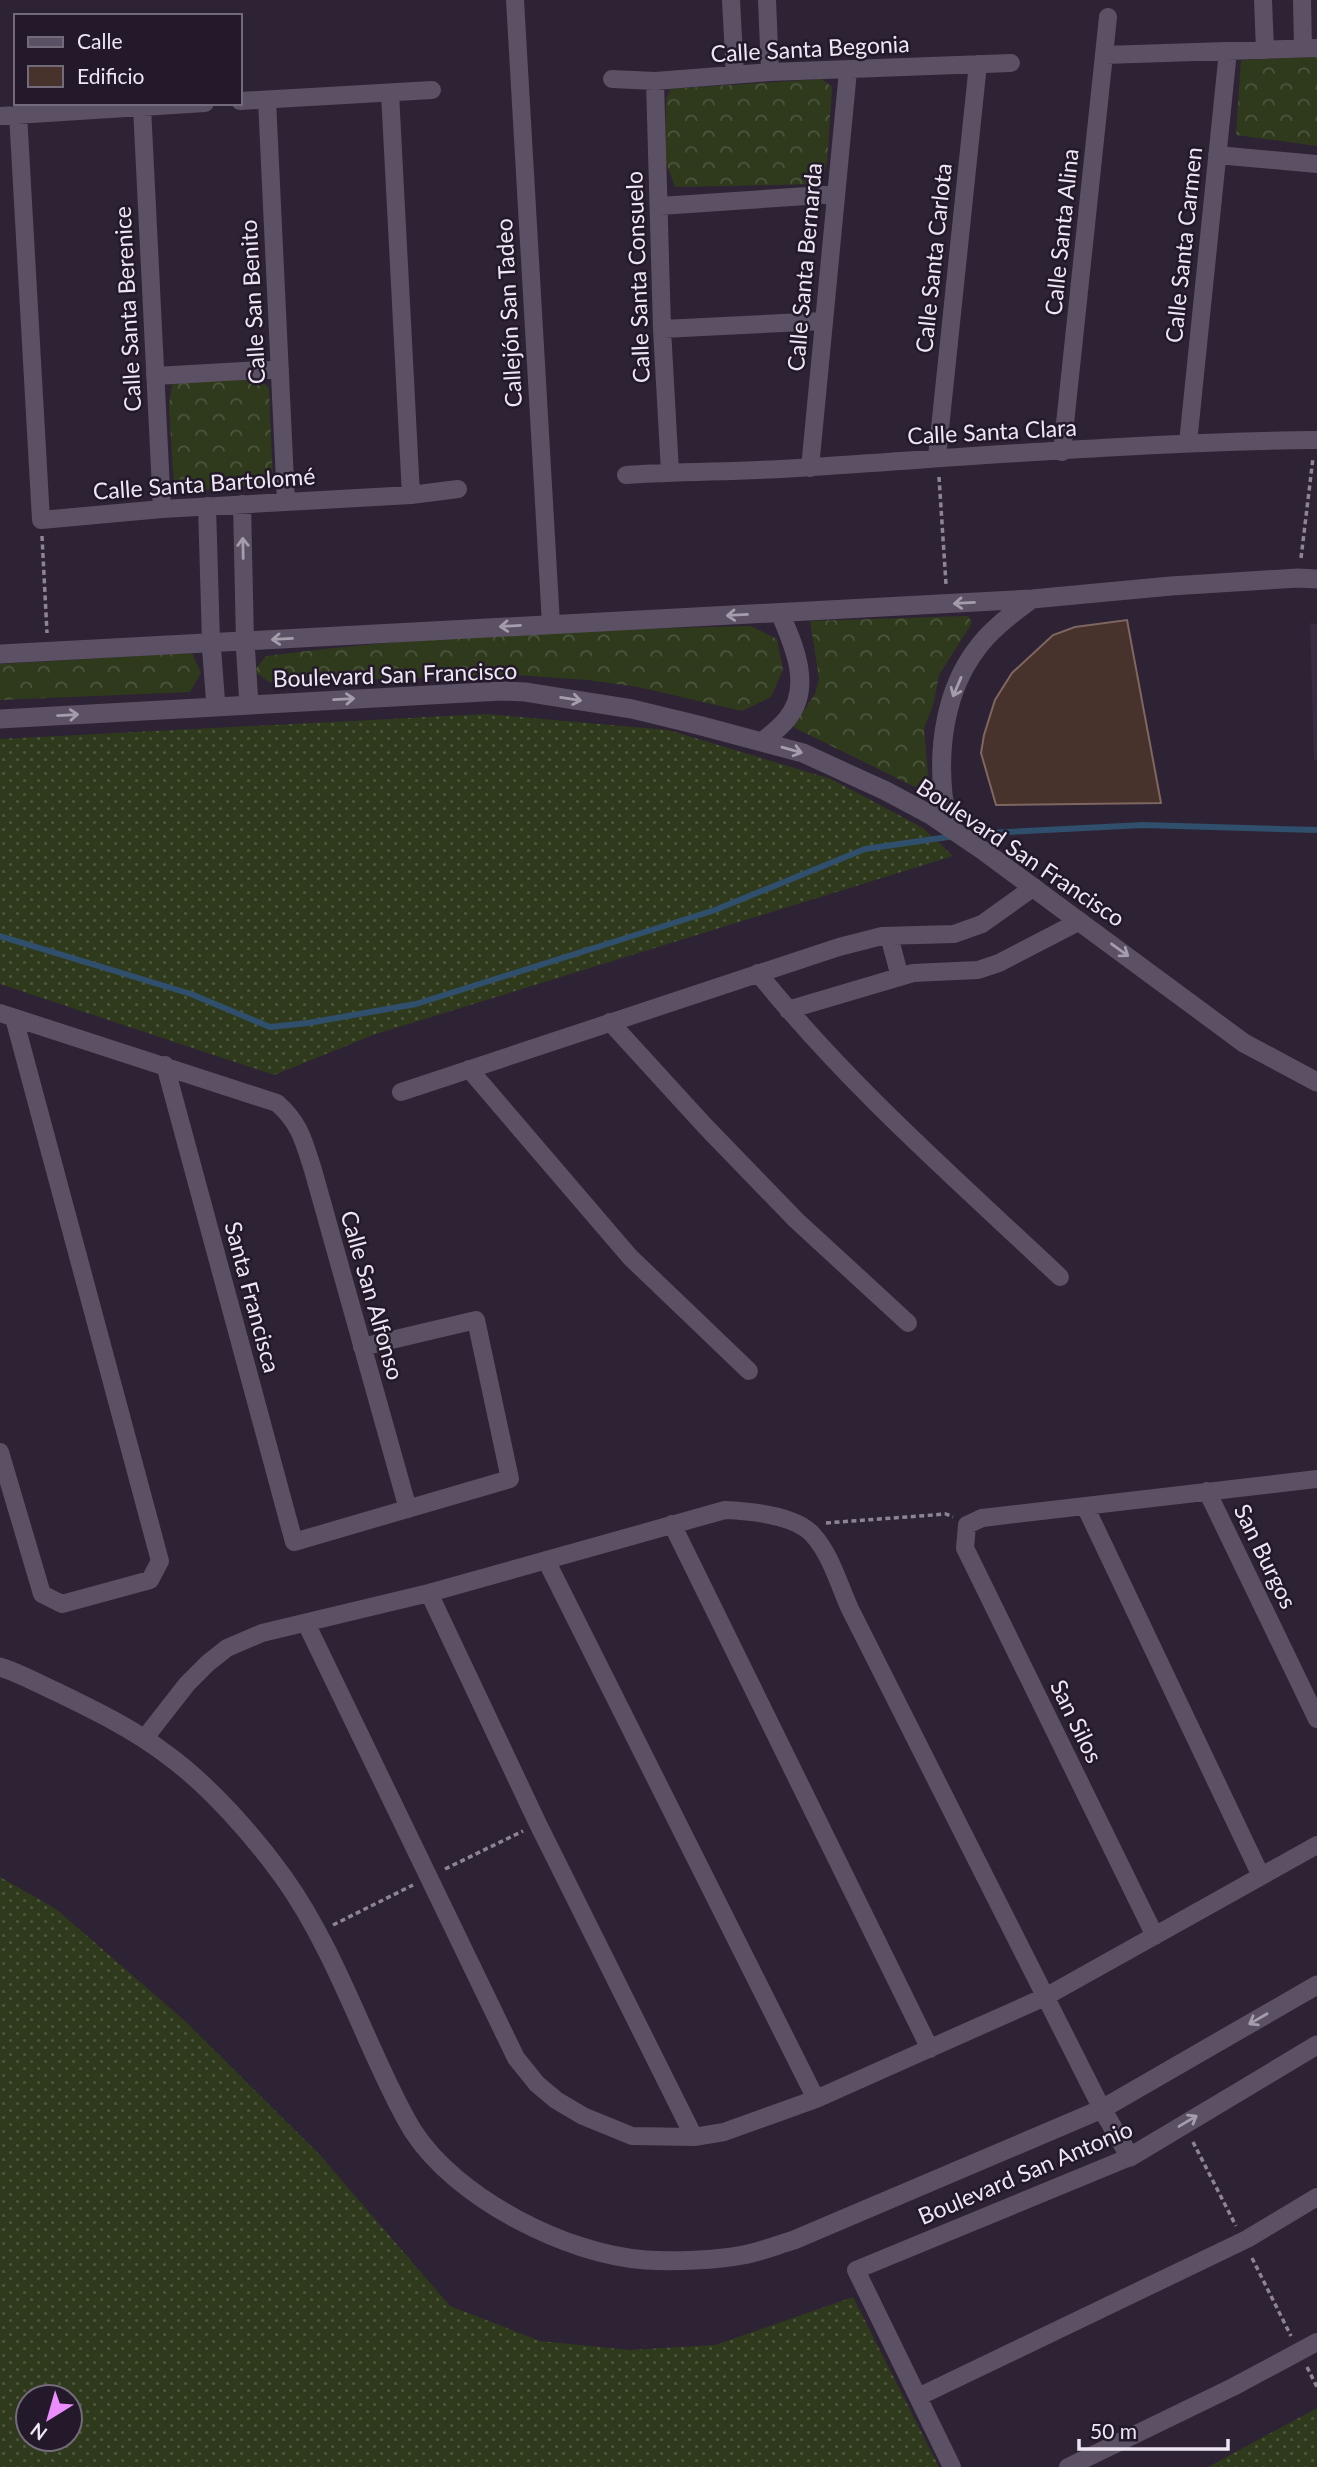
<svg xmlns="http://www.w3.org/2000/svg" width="1317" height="2467" font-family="Lato,sans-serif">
	<defs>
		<pattern id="grass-dots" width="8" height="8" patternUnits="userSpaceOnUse" patternTransform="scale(1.75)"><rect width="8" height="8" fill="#2f3a1c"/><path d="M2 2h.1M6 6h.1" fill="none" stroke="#4d563d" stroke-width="1.8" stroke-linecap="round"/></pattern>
		<pattern id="forest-crowns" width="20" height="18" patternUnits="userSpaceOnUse" patternTransform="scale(1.75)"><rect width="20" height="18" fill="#2f3a1c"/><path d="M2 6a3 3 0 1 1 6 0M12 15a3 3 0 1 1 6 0" fill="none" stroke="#4d563d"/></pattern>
	</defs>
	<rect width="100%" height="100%" fill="#2d2334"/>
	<!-- built -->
	<path fill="#392c42" d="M1310,623L1317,624V761L1314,760Z"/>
	<!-- grass -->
	<path fill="url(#grass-dots)" fill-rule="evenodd" d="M486,714L668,730L831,779L923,828L953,856L373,1035L274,1075L0,984V739Z
		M0,1877L56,1909L185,2021L319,2154L450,2306L540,2341L629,2350L715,2345L853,2297L939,2467H0ZM70,2397V2439H28V2397Z
		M1317,2408V2467H1208Z"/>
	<!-- forest -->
	<path fill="url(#forest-crowns)" d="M1317,57V146L1236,135L1241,60Z
		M822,79L832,87L827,164L819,184L675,187L665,160L666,100L670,89Z
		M257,377L269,388L273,483L182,492L174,488L169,406L172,384Z
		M968,616L972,623L939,675L934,702L924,729L928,775L921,790L793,727L815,694L819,678L810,621Z
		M751,626L777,639L783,670L771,697L742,711L638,687L587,680L515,675L269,682L254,671L266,656C427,635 589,630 751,626Z
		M192,653L201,673L190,692L0,700V664Z"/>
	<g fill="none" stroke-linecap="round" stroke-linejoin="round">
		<!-- stream -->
		<path stroke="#304f6c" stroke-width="6" d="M969,834L1143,825L1317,830
			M0,936L191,994L270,1027L308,1023L416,1004L715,910L865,849L955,836"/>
	</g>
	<!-- building -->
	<path fill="#48322c" stroke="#7f6660" stroke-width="2" d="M1127,620L1161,803L996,805L981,753L984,735L995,700L1012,673L1053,635L1075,627Z"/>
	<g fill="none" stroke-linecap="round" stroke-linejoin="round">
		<!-- path -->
		<path stroke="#8e8594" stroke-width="3.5" stroke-dasharray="5 3.5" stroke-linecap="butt" d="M939,477L946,584
			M42,536L47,633
			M1301,558L1313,458
			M826,1523L946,1514L953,1517
			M445,1869L523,1831
			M333,1925L413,1885
			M1193,2142L1236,2226
			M1252,2258L1291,2336
			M1307,2367L1317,2387"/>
		<!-- minor -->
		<path stroke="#5c5164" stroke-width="18" d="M515,0L551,624
			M731,0L735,75
			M767,0L770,72
			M1263,0L1265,50
			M1302,0L1303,48
			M1104,55L1317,48
			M612,79L655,81L770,72L1011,63
			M655,81L662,329L670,472
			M390,93L411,495
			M267,100L286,502
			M240,101L432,90
			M142,107L162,509
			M18,114L41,520L162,509L411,495L458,489
			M0,116L205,103
			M1217,155L1317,164
			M660,206L836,194
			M662,329L824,321
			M155,376L280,369
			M1188,443L1228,51
			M1062,452L1108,17
			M937,457L978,64
			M810,468L848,71
			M626,475C688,471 750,472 812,467C980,456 1148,442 1317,440
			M242,504L245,641
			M207,506L211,642
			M889,936L900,977
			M758,973C848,1085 956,1179 1060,1277
			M788,1010L913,973L978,970L999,963L1080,921
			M0,1013L277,1103C300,1123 304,1142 313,1170L408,1509
			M610,1022L705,1126L796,1220L908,1323
			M165,1065L294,1542L510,1479L476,1320L362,1347
			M469,1069L630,1257L749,1371
			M401,1092L839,947L882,936L954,934L982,924L1034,887
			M0,1452L42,1594L62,1604L150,1580L160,1561L14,1018
			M1207,1491L1317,1719
			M1085,1506L1261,1876
			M672,1524L930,2049
			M546,1560L816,2099
			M429,1593L538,1824L694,2137
			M306,1623L516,2058L537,2084L556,2100L583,2116L632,2136L694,2137L724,2132L816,2099L1045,1997L1317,1845
			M144,1739L187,1684L208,1663L227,1648L262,1633L429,1593L725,1510C749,1511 796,1515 813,1535C831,1555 839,1585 850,1609L1102,2109
			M1155,1936L965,1548L967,1525L982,1518L1317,1479
			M918,2397L1247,2239L1317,2197
			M952,2467L856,2270L1130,2157
			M1068,2467L1233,2387L1317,2342"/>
		<!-- tertiary -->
		<path stroke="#5c5164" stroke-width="19" d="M245,641L249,705
			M211,642L216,707
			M0,654L1032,599L1171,586L1298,578L1317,579
			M0,719L502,691L525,692L632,709L698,725L803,753L886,791L929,814L985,852L1244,1043L1317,1082
			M762,742C770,735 780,728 787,719C813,687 794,646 780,613
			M953,830C950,819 944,806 943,794C938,745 946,690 976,650C991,629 1012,614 1032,599
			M0,1667C20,1673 39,1684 59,1693C96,1711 133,1729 166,1754C209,1785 253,1835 284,1878C321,1930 346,1991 372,2049C385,2077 397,2105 413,2131C456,2198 567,2255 646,2260C673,2262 717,2260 743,2255C760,2252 777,2245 794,2240L1102,2109L1317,1985
			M1102,2109L1130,2157L1317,2045"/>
	</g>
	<!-- one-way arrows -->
	<defs><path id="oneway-shaft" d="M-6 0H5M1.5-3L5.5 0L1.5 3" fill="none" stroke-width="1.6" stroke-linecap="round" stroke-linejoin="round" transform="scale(1.75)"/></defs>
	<g stroke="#a59cac">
		<use href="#oneway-shaft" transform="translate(243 548) rotate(-91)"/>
		<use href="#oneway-shaft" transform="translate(964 603) rotate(177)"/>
		<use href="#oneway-shaft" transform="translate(737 615) rotate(177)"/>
		<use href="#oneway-shaft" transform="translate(510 626) rotate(177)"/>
		<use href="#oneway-shaft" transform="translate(282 639) rotate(177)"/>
		<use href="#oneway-shaft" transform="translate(957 687) rotate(113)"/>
		<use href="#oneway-shaft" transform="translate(344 699) rotate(-3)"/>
		<use href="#oneway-shaft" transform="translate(571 699) rotate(9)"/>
		<use href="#oneway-shaft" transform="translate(68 715) rotate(-3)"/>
		<use href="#oneway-shaft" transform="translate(792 750) rotate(16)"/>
		<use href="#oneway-shaft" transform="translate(1120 950) rotate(36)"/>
		<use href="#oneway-shaft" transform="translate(1258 2019) rotate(150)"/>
		<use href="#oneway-shaft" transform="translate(1188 2121) rotate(-31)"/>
	</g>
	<g text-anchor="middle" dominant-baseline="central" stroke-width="5" stroke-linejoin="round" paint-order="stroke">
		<!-- street labels -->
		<g font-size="23" fill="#eee7f3" stroke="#23192a">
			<text transform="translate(810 48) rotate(-3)">Calle Santa Begonia</text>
			<text transform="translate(1061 232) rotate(-84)">Calle Santa Alina</text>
			<text transform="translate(1183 245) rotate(-84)">Calle Santa Carmen</text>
			<text transform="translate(933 258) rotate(-84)">Calle Santa Carlota</text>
			<text transform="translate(804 267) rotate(-85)">Calle Santa Bernarda</text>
			<text transform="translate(637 277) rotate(-92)">Calle Santa Consuelo</text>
			<text transform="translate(252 302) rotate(-93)">Calle San Benito</text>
			<text transform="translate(127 309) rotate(-93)">Calle Santa Berenice</text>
			<text transform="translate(508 313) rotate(-93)">Callejón San Tadeo</text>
			<text transform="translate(992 431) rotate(-3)">Calle Santa Clara</text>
			<text transform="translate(204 483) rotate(-4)">Calle Santa Bartolomé</text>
			<text transform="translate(395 674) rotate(-2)">Boulevard San Francisco</text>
			<text transform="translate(1021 852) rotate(34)">Boulevard San Francisco</text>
			<text transform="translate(373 1295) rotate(74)">Calle San Alfonso</text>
			<text transform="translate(253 1297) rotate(75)">Santa Francisca</text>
			<text transform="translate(1266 1556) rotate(64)">San Burgos</text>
			<text transform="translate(1077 1721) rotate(64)">San Silos</text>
			<text transform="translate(1025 2172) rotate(-23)">Boulevard San Antonio</text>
		</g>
	</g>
	<!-- legend -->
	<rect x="14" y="14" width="228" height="91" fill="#23192a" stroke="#746b7a" stroke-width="2"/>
	<rect x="28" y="37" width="35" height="10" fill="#5c5164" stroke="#746b7a" stroke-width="2"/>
	<text x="77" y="49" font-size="21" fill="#eee7f3">Calle</text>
	<rect x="28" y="66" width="35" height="21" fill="#48322c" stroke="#746b7a" stroke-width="2"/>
	<text x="77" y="84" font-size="21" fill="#eee7f3">Edificio</text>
	<!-- north arrow -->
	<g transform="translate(49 2418) rotate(217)"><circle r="33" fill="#23192a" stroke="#746b7a" stroke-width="2"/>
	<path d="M0-5L12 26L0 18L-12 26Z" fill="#eb8dfc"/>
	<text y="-10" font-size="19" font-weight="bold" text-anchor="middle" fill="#eee7f3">N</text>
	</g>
	<!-- scale -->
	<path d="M1079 2439v10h149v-10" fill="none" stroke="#eee7f3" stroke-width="3.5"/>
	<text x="1090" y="2439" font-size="21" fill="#eee7f3" stroke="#23192a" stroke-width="5" paint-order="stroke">50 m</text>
</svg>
